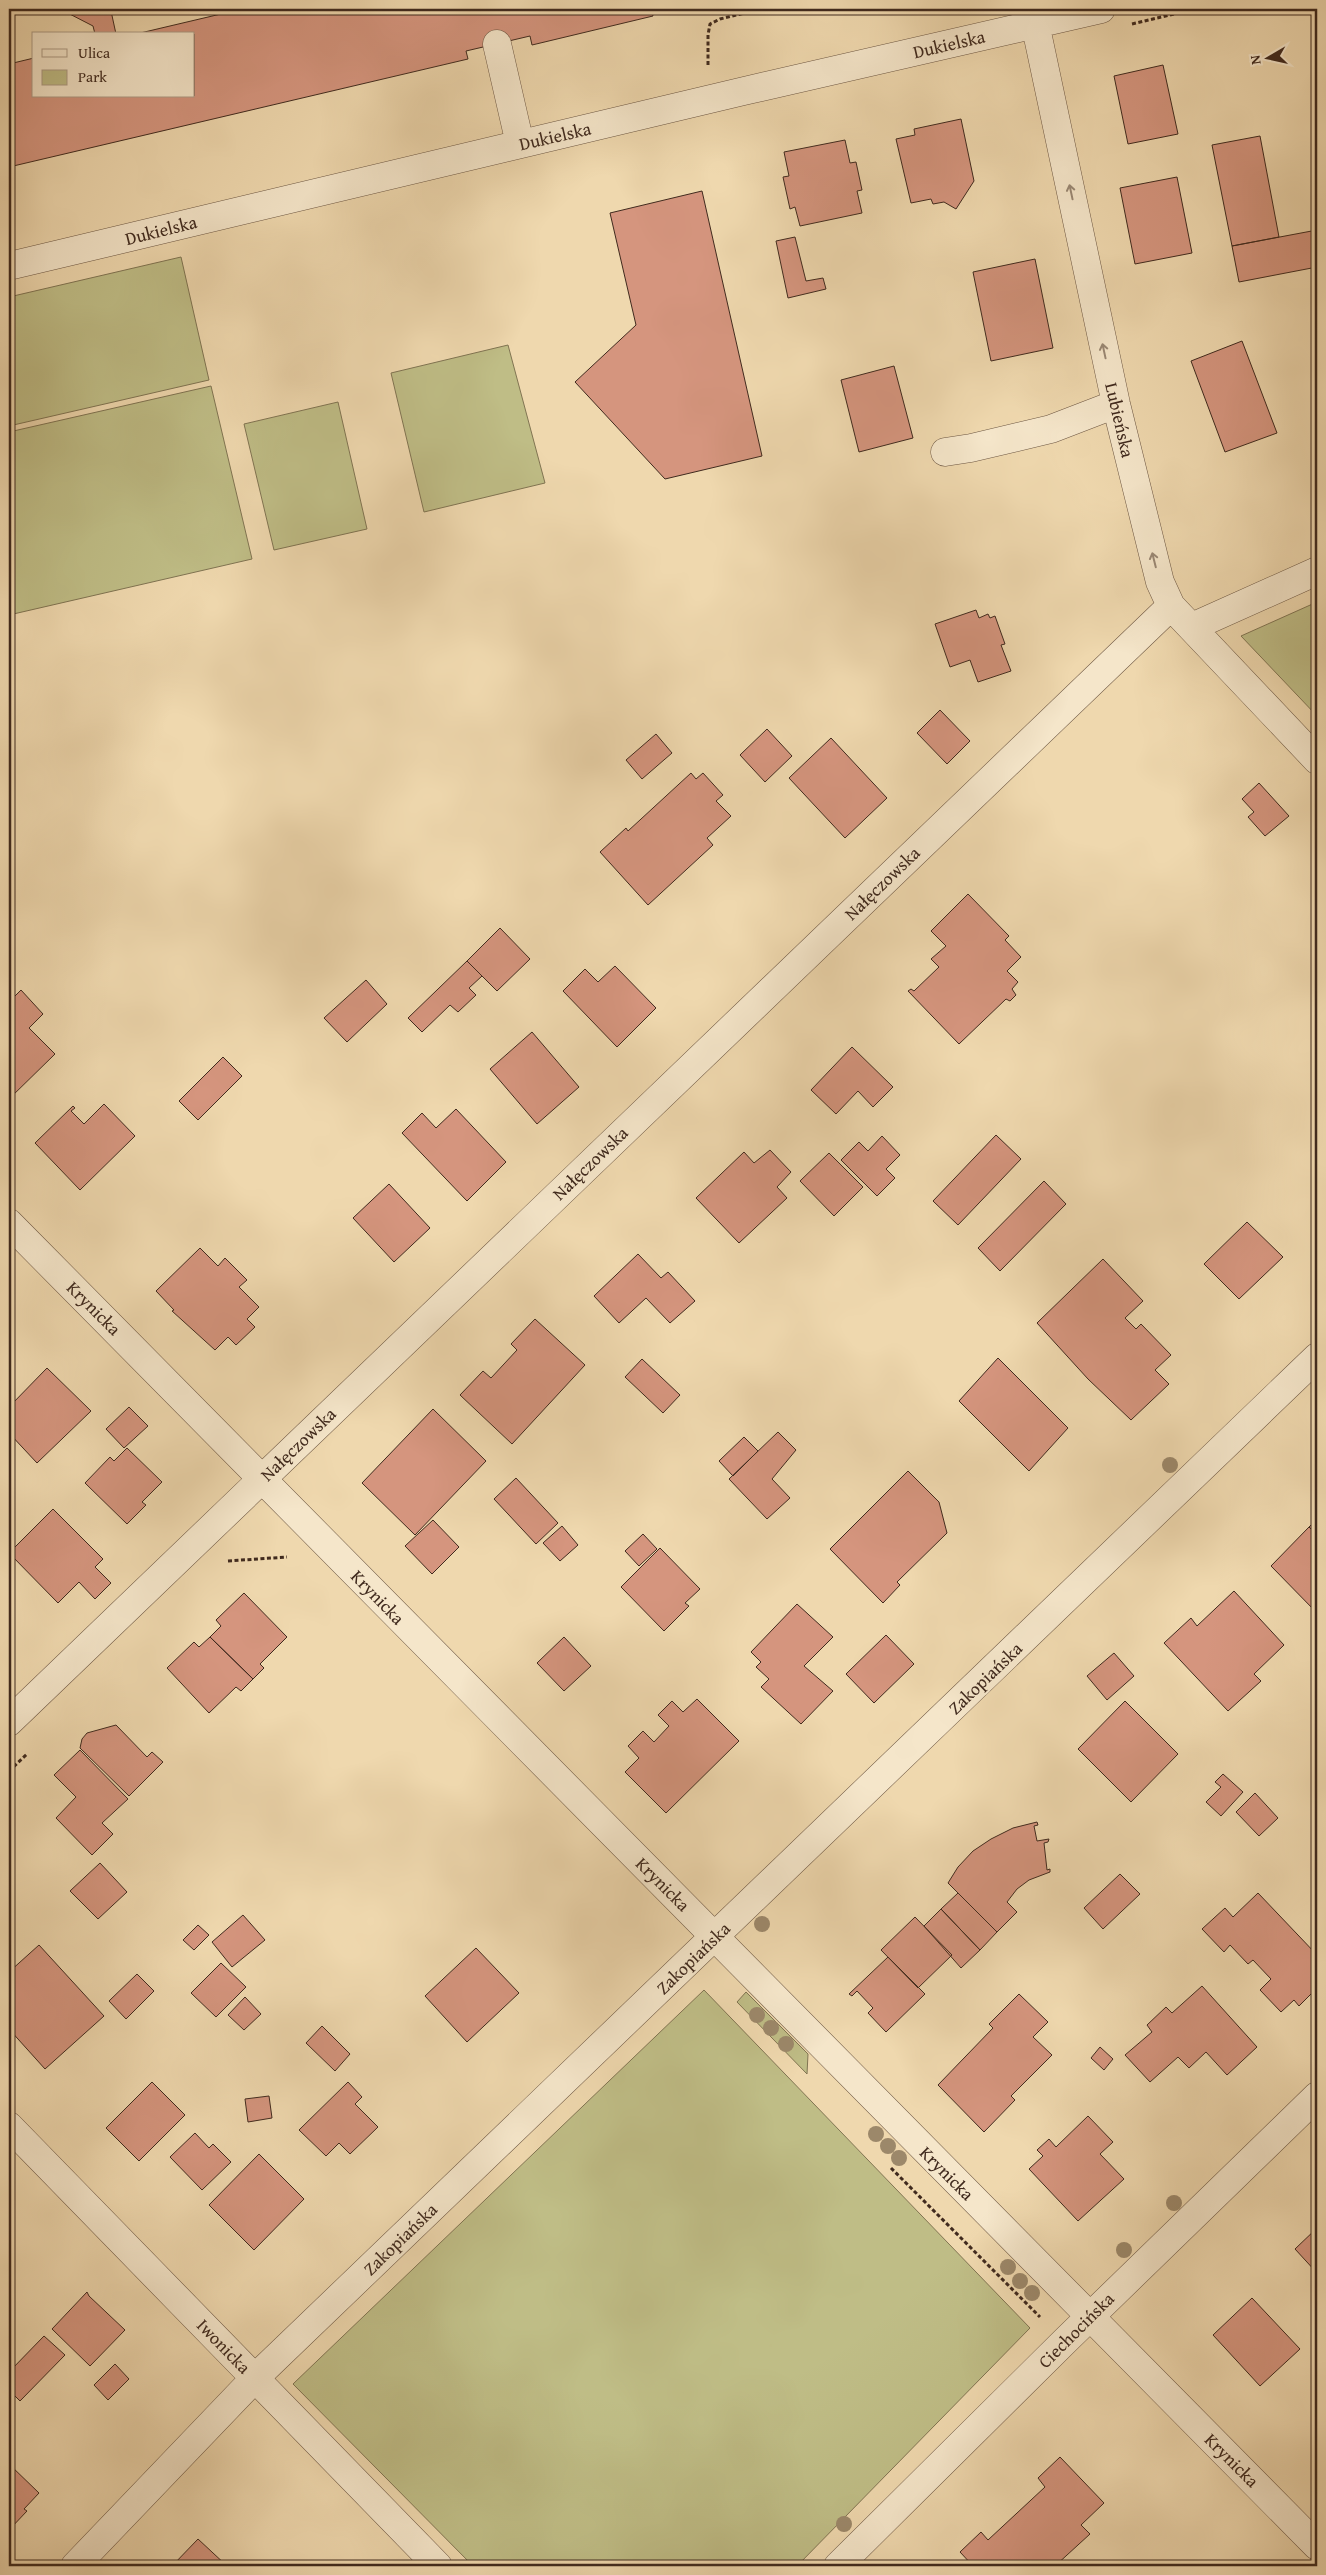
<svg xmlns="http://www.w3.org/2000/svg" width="1326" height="2575" font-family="'Gentium Book Plus',serif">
	<rect width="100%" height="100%" fill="#efd8ae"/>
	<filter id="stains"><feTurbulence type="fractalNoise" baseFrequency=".004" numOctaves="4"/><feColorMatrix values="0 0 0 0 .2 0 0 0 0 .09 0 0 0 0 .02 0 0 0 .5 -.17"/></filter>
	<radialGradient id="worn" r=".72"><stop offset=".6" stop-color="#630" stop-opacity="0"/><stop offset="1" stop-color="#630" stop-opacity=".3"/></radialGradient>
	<!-- green -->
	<path fill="#bfbd86" stroke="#807452" d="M181,257L209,380L9,426V297Z
		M508,345L545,483L424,512L391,373Z
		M211,386L252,559L9,615V432Z
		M338,402L367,529L274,550L244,424Z
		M1317,602V716L1241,636Z
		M704,1990L1030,2328L797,2566H473L293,2384Z
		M746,1992L808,2054L807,2074L737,2002Z"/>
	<!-- building -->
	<path fill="#d5957e" stroke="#402a1e" d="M60,9H108L111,11L116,34H95L93,26Z
		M242,9H651L653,16L532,45L530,36L466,51L468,59L9,167V64L34,58V96H194V34H136Z
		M1163,65L1178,134L1128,144L1114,76Z
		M961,119L974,181L956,209L944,202L933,204L931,199L911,203L896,139L915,135L914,129Z
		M1260,136L1279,237L1232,246L1212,145Z
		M845,140L850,163L856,162L862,190L857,191L862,213L800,226L795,207L790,209L783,177L789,176L784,152Z
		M1177,177L1192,253L1135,264L1120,188Z
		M702,191L762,456L665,479L575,382L636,325L610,213Z
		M1317,230V267L1239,282L1232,246Z
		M795,237L806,281L823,278L826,289L788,298L776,241Z
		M1035,259L1053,348L991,361L973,272Z
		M1242,341L1277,433L1225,452L1191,361Z
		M894,366L913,438L859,452L841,380Z
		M976,610L979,618L988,614L990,618L995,616L1005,644L1001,645L1011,671L978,682L970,660L950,667L935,624Z
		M940,710L970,741L947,764L917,733Z
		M767,729L792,756L765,782L740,755Z
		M656,734L672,753L642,779L626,760Z
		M831,738L887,798L845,838L789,778Z
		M691,773L696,779L703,773L723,795L716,801L731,816L707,838L713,845L648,905L600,852L626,828L628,831Z
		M1259,783L1289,816L1265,836L1248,817L1254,812L1242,799Z
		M968,894L1009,936L1005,940L1021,957L1007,971L1018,982L1012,989L1016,995L1010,1001L1006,999L959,1044L908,991L911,989L914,991L939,967L931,959L946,946L931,931Z
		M500,928L530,959L497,991L467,961Z
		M467,961L482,976L469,988L476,995L458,1012L450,1005L422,1032L408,1018Z
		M615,966L656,1008L617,1047L563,991L585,969L598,982Z
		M366,980L387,1004L347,1042L324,1018Z
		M21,990L43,1014L29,1028L55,1054L9,1099V1002Z
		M532,1032L579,1087L537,1124L490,1069Z
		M852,1047L893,1087L873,1107L858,1091L836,1114L811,1090Z
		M223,1057L242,1076L198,1120L179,1101Z
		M104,1104L135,1136L80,1190L35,1143L73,1106L75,1108L71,1111L84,1124Z
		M456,1109L506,1162L467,1201L402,1133L422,1113L436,1128Z
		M996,1135L1021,1159L958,1225L933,1201Z
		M882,1136L900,1155L886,1169L895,1178L877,1196L841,1160L859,1142L868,1151Z
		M770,1150L791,1172L777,1187L787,1198L739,1243L696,1198L744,1152L754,1163Z
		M829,1153L863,1187L834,1216L800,1181Z
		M1044,1181L1066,1204L1000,1271L978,1248Z
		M389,1184L430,1228L394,1262L353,1218Z
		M1247,1222L1283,1257L1239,1299L1204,1264Z
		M200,1248L218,1266L225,1258L247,1280L239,1287L259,1307L247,1319L255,1327L236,1345L228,1337L215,1350L172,1311L174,1310L156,1291Z
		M638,1254L661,1278L668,1272L695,1301L670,1323L646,1298L619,1323L594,1296Z
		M1103,1259L1143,1301L1125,1318L1136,1329L1141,1324L1171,1355L1155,1370L1169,1384L1131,1420L1088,1379L1037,1323Z
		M535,1319L585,1365L512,1444L460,1395L483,1371L491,1378L517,1350L511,1344Z
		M998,1358L1068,1428L1029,1471L959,1401Z
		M642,1359L680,1395L663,1413L625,1377Z
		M47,1368L91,1411L37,1463L9,1433V1407Z
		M129,1407L148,1426L124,1448L106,1429Z
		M433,1409L486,1461L415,1535L362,1483Z
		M778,1432L796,1450L772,1479L790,1498L767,1519L729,1479Z
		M744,1437L758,1451L733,1476L719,1461Z
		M127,1448L162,1482L142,1502L146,1505L127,1524L85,1483L110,1457L114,1461Z
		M908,1471L939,1502L947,1533L897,1582L900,1585L883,1603L830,1549Z
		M516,1478L558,1523L536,1544L494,1499Z
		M53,1509L103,1559L95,1567L111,1583L95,1599L79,1582L58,1603L9,1553Z
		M1317,1519V1535L1309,1527Z
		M433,1520L459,1547L432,1574L405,1546Z
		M562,1526L578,1545L560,1561L543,1543Z
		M1309,1527L1317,1535V1613L1271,1566Z
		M643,1534L657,1549L639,1566L625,1551Z
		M660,1548L700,1589L685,1603L689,1606L664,1631L621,1587Z
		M1234,1591L1284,1645L1254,1674L1261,1681L1228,1711L1164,1643L1191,1618L1197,1626Z
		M244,1593L287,1637L260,1664L264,1668L253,1679L210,1637L221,1626L216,1620Z
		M797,1604L833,1637L804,1666L833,1691L801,1724L761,1687L769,1679L756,1667L761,1662L751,1652Z
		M886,1635L914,1664L874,1703L846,1674Z
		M210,1637L253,1679L241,1691L236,1687L209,1713L167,1668L194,1642L199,1647Z
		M564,1637L591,1666L564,1691L537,1663Z
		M1114,1653L1134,1676L1107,1700L1087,1676Z
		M697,1699L739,1741L666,1813L625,1772L639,1758L628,1746L643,1731L654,1742L669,1726L658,1715L672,1701L683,1712Z
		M1125,1701L1178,1754L1131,1802L1078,1749Z
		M116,1725L147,1757L152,1752L163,1762L129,1796L80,1748L82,1739L87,1733Z
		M80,1750L128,1799L102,1823L113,1834L92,1855L56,1818L76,1797L54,1775Z
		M1223,1774L1243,1792L1221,1816L1206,1802L1221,1787L1215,1782Z
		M1255,1793L1278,1818L1259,1836L1236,1812Z
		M1037,1822L1038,1825L1034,1826L1037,1841L1049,1839L1048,1842L1044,1843L1047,1870L1050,1869V1872L1029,1880L1017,1889L1007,1902L1017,1912L997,1932L948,1883L958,1867L973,1851L991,1839L1013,1828Z
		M100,1863L127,1892L98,1919L70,1891Z
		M1120,1874L1140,1894L1103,1929L1084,1908Z
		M958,1893L997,1932L980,1950L941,1909Z
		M1258,1893L1317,1955V1988L1299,2006L1294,2000L1281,2012L1260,1990L1271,1979L1253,1960L1248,1964L1230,1945L1224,1952L1202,1929L1225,1908L1233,1917Z
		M941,1909L980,1950L961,1968L924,1926Z
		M243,1915L265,1940L232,1967L212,1942Z
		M915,1917L952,1955L918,1988L881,1950Z
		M198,1925L209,1935L194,1950L183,1940Z
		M39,1945L104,2016L45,2069L9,2029V1972Z
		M476,1948L519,1993L467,2042L425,1996Z
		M888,1957L925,1994L886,2032L868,2013L873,2008L857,1991L852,1996L849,1994Z
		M221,1963L246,1987L216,2017L191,1993Z
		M137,1974L154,1991L126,2019L109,2001Z
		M1202,1986L1257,2047L1227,2075L1206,2052L1189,2068L1178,2057L1150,2082L1125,2055L1152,2032L1147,2025L1166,2007L1172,2013Z
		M1019,1994L1048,2022L1033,2037L1052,2055L1011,2096L1015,2100L984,2132L938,2085L993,2028L989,2024Z
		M245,1997L261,2014L244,2030L228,2015Z
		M322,2026L350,2054L335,2071L306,2043Z
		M1100,2047L1113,2059L1104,2070L1091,2058Z
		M152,2082L185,2115L139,2161L106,2128Z
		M348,2082L362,2097L355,2104L378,2127L350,2154L339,2143L326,2156L299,2130Z
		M269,2096L272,2118L248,2122L245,2099Z
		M1088,2116L1113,2142L1100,2154L1124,2179L1078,2221L1029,2169L1043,2156L1037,2150L1049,2139L1056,2147Z
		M195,2133L209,2148L213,2144L231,2162L202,2190L170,2157Z
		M259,2154L304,2199L254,2250L209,2205Z
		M1317,2228V2273L1295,2249Z
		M87,2292L89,2296L125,2330L90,2366L52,2329Z
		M1252,2298L1300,2349L1260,2386L1213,2335Z
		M44,2336L65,2355L20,2401L9,2390V2372Z
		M115,2364L129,2379L108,2400L94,2385Z
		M1060,2457L1104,2503L1081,2525L1090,2534L1055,2566H973L960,2552L981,2532L988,2540L1045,2487L1038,2478Z
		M9,2464L39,2493L24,2509L27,2511L9,2530Z
		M198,2539L227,2566H172Z"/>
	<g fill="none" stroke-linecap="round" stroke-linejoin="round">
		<defs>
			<path id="minor" d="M1035,23L1116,404L1160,582L1171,606L1317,760
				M497,44L520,144
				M9,266L744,91L1101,9
				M945,452L971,448L1051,429L1116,404
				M1192,627L1317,571
				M9,1223L1317,2546
				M9,1722L1171,606
				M9,2126L438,2566
				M75,2566L255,2378L1317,1357
				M838,2566L1066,2340L1317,2096"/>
		</defs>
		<!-- minor casing -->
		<use href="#minor" stroke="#6c5642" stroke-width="29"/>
		<!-- path -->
		<path stroke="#402a1e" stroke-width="3" stroke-dasharray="4 2.5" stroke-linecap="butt" d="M1132,24L1195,9
			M708,65V35L710,24L720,19L761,9
			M228,1561L287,1557
			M9,1771L27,1754
			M891,2168L1040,2317"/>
		<!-- minor -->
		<use href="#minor" stroke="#f5e6ca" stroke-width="28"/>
	</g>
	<!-- trees -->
	<g fill="#9c886a">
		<circle cx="1170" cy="1465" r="8"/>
		<circle cx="762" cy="1924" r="8"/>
		<circle cx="757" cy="2015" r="8"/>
		<circle cx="771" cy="2028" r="8"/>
		<circle cx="786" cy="2044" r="8"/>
		<circle cx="876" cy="2134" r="8"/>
		<circle cx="888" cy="2146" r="8"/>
		<circle cx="899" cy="2158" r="8"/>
		<circle cx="1174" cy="2203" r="8"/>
		<circle cx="1124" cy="2250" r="8"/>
		<circle cx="1008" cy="2267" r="8"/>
		<circle cx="1020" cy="2281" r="8"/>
		<circle cx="1032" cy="2293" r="8"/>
		<circle cx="844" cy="2524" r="8"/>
	</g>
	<!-- one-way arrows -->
	<defs><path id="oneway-shaft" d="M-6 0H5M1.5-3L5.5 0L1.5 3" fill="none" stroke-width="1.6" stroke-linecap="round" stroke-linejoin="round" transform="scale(1.25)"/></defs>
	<g stroke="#9a8874">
		<use href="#oneway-shaft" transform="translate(1071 192) rotate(-102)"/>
		<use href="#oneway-shaft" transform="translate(1104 351) rotate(-102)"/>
		<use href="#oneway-shaft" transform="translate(1154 560) rotate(-104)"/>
	</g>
	<g text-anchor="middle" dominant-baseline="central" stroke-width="4.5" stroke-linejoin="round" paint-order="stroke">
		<!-- street labels -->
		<g font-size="18" fill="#402a1e" stroke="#f5e6ca">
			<text transform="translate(949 44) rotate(-13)">Dukielska</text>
			<text transform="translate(555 136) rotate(-13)">Dukielska</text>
			<text transform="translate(161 230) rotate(-14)">Dukielska</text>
			<text transform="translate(1120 420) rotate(77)">Lubieńska</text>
			<text transform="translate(882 883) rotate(-44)">Nałęczowska</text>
			<text transform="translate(590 1163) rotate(-44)">Nałęczowska</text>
			<text transform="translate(94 1308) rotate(45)">Krynicka</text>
			<text transform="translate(298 1444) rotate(-44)">Nałęczowska</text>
			<text transform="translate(378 1597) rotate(46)">Krynicka</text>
			<text transform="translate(985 1678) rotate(-44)">Zakopiańska</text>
			<text transform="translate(663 1884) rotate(45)">Krynicka</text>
			<text transform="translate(693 1958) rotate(-44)">Zakopiańska</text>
			<text transform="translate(947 2173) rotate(45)">Krynicka</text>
			<text transform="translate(400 2239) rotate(-44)">Zakopiańska</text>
			<text transform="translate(1076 2330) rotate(-45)">Ciechocińska</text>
			<text transform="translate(224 2346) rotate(46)">Iwonicka</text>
			<text transform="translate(1232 2460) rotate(45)">Krynicka</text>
		</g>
	</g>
	<!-- margin -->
	<rect width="1326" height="2575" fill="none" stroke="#efd8ae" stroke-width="30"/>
	<rect x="10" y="10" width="1306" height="2555" fill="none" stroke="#402a1e" stroke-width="2.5"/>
	<rect x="15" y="15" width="1296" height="2545" fill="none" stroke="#402a1e"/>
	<!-- legend -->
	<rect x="32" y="32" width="162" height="65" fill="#f5e6ca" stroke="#ad9b85"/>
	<rect x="42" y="49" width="25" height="8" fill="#f5e6ca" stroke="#ad9b85"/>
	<text x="78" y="58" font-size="15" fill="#402a1e">Ulica</text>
	<rect x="42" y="70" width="25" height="15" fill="#bfbd86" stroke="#ad9b85"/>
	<text x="78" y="82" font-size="15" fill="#402a1e">Park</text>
	<!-- north arrow -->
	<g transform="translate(1268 58) rotate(261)" stroke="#f5e6ca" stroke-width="4" paint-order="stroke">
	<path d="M0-4L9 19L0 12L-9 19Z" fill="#402a1e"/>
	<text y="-8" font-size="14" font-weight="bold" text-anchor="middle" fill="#402a1e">N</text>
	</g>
	<rect width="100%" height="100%" filter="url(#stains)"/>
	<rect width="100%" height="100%" fill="url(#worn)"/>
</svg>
